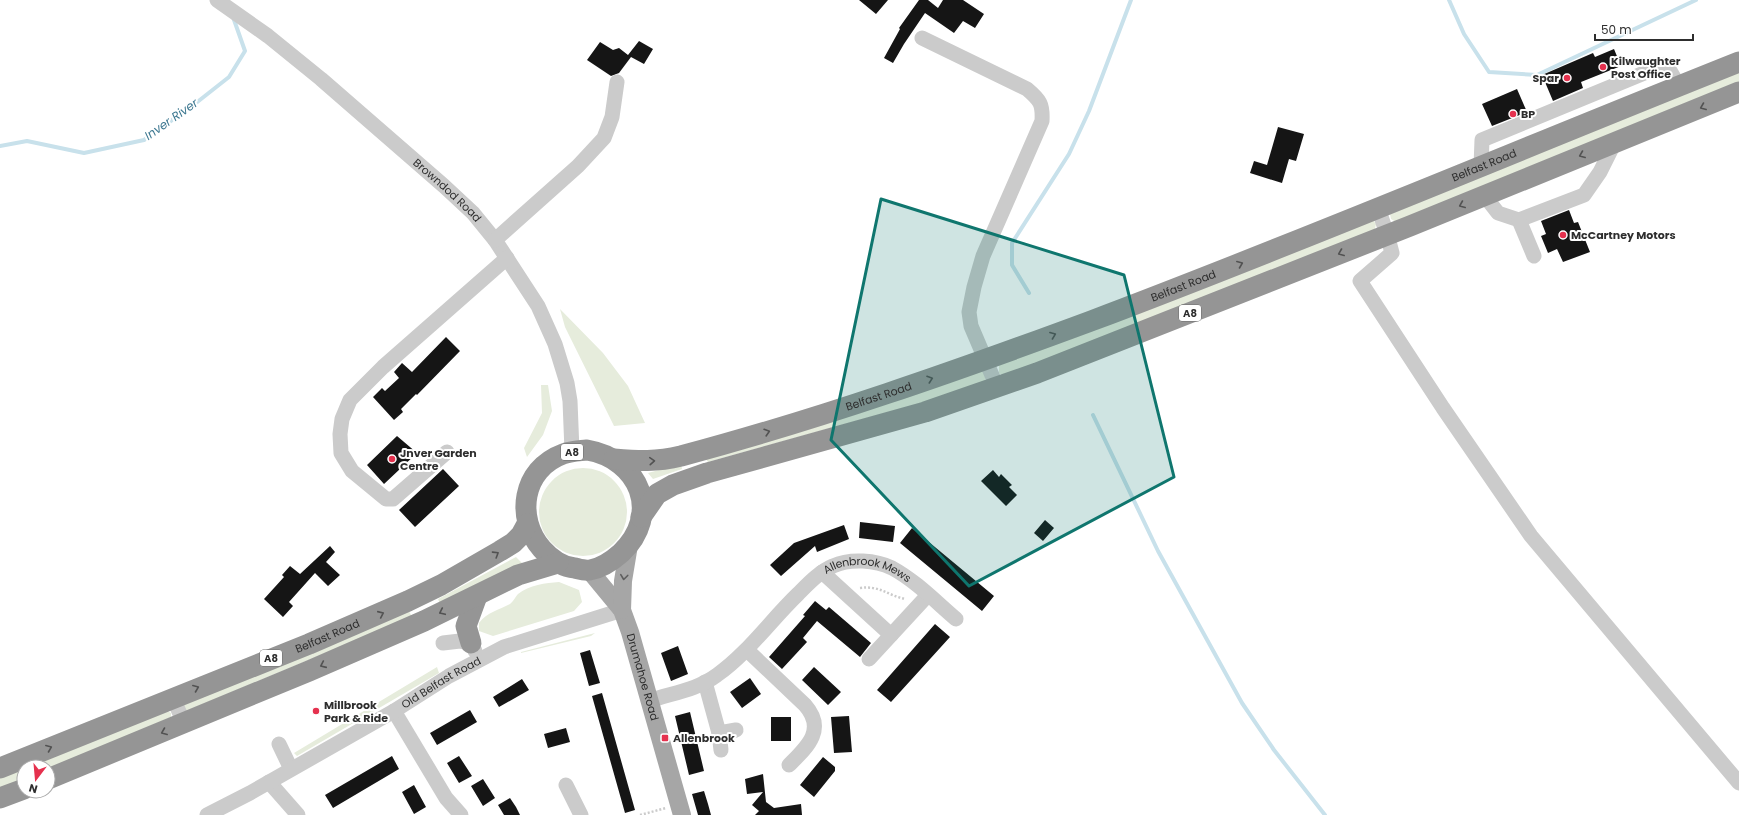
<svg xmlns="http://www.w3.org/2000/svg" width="1739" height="815" font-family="Poppins,sans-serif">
	<rect width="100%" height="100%" fill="#fff"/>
	<!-- green -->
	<path fill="#e6ecdc" d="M1739,71V84L1396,222L1391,219L1390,214Z
		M1373,220L1376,224L1374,233L1004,376L999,373V364Z
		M560,309L603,353L628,386L645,423L614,426L565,327Z
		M977,371L986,372L985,382L928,401L708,462L705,458Z
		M541,385H548L552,411L543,435L527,457L524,448L542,413Z
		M681,464L682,469L653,479L648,473Z
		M539 512a44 44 0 1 1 88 0a44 44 0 1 1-88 0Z
		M516,557L522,563L440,604L438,599Z
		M559,582L579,590L582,602L574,611L493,636L479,631V623C487,612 499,610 510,604C514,601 515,597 518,594C529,585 546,583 559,582Z
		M409,611L412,617L184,712L180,703Z
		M595,633L591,636L521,653V652Z
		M437,667L439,673L297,756L294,753Z
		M166,710L171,713V717L48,770V767H25Z
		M24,767V779L0,789V777Z"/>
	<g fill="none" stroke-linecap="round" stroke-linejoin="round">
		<!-- stream -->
		<path stroke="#c8e1eb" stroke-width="4" d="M1449,0L1464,34L1489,72L1537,75L1696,0
			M0,146L27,141L84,153L144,140L196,103L229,77L245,51L233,17
			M1029,293L1012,265V243L1069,154L1089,111L1131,0
			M1093,415L1158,551L1242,703L1274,750L1325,815"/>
	</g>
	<!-- building -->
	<path fill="#151515" d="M859,0H888L876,14Z
		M919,0H928L938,8L943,0H963L984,14L975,28L963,21L954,33L925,13L904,44L893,63L884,58L900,29L899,28Z
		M639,41L653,49L644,64L631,57L619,73L611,76L587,60L600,42L613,50L619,48L628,55Z
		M1614,49L1621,66L1581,82L1583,88L1553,101L1542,75L1593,53L1595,57Z
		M1517,89L1527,112L1492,126L1482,104Z
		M1278,127L1304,134L1296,161L1289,159L1282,183L1250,173L1254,161L1267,165Z
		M1569,210L1574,223L1578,222L1590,252L1563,262L1557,249L1548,253L1541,236L1546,234L1541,221Z
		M446,337L460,351L417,395L416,394L401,409L403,412L394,420L373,397L382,388L385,391L399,378L394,372L402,363L412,372Z
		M397,436L417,453L384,484L367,465Z
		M443,469L459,486L415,527L399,510Z
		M993,470L999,477L1001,474L1012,485L1009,487L1017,495L1006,506L981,481Z
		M1045,520L1054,528L1043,541L1034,533Z
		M860,522L895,526L893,542L859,538Z
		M844,525L849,539L817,552L815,546L781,576L770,565L794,543Z
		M912,528L994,596L982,611L900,543Z
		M330,546L335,552L326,562L340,575L328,586L315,573L289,602L293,606L283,617L264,599L284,577L282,575L290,566L300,574Z
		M815,601L826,610L829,607L871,643L860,657L817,621L803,638L807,642L782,669L769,657L805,616L803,615Z
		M935,624L950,637L891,702L877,690Z
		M678,646L688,674L671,681L661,653Z
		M590,650L600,683L589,686L580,653Z
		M814,667L841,692L828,705L802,680Z
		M750,678L761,694L742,708L730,692Z
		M522,679L529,690L499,707L493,697Z
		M602,693L635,810L625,813L592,696Z
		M470,710L477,722L437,745L430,733Z
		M690,712L704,771L689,775L675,716Z
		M849,716L852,752L834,753L831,717Z
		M771,717H791V741H771Z
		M566,728L570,742L548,748L544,734Z
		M392,756L399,769L333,808L325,795Z
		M459,756L472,776L459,783L447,763Z
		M823,757L835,767V771L814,797L800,785Z
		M763,774L766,802L774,808L801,804L802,815H755L759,811L752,805L763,792L747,794L745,779Z
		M483,779L495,798L483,806L471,786Z
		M414,785L426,807L414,814L402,792Z
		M704,791L708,804L711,815H698L692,794Z
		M510,798L516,807L520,815H504L498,805Z"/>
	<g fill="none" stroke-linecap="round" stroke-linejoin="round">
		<!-- path -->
		<path stroke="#cbcbcb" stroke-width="2.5" stroke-dasharray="2 2" stroke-linecap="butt" d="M860,588C880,585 888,596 906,599
			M640,815L666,808"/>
		<!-- minor -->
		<g stroke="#cbcbcb" stroke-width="15">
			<path id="s1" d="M217,0L268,36L321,79L444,186L473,213L495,240L538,306L555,344L567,383L570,401L572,451"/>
			<path d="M922,38L1027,89C1040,100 1043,104 1042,121L983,256L974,287L969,312L971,326L997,387"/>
			<path d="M1481,166L1482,140L1666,64L1679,86"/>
			<path d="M1484,195L1498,213L1519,220L1584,195L1600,172L1615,142"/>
			<path d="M1378,208L1387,234L1392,253L1360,281L1443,408L1531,536L1739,783"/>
			<path d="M1519,220L1534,256"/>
			<path d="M495,240L578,166L604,138L612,117L617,82"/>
			<path d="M447,452L393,499H386L352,471L341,453L340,434L342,419L350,400L383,367L507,258"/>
			<path d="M822,572L891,635"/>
			<path d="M443,643L460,641L471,643L475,651"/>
			<path d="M747,650L805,705C827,730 806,748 789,765"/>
			<path d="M869,659L928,595"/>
			<path d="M705,682L719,733L721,750"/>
			<path d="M173,698L184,723"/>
			<path id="s2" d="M649,701C672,693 697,690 717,675C748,653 770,621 798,594C808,584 819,572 833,566C850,558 876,560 892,568C916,581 936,602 956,619"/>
			<path d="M394,711L446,798L461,815"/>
			<path d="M719,733L736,730"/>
			<path d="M279,744L291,769"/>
			<path d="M269,782L298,815"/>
			<path d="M566,785L581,815"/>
			<path id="s3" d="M207,815L250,793L394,711L449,676L504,647L622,610"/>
		</g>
		<!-- major -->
		<g stroke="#a6a6a6" stroke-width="18">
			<path id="s4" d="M589,570L622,610L630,632L682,815"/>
			<path d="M622,610L623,581L629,545"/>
		</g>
		<!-- highway -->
		<g stroke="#959595" stroke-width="21">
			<path d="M587,450C640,459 662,514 621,553C612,561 602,568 590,570C585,571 579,569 575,568C561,567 551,559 542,549C515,518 522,469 563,454C571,451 578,451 587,450Z"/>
			<path id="s5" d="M614,459C639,461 656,462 681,456C820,419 956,371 1091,321C1309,239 1523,148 1739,62"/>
			<path d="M641,517L657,494L673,485L707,473L925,412L1037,373L1410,226L1739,92"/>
			<path d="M471,643L466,626L477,596"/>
			<path id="s6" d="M0,768L309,644L408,601L441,585L500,551L513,543L521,535L527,524"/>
			<path d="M48,779L309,671L424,621L518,575L558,563"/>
			<path d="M0,798L24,789"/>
		</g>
	</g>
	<!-- one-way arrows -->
	<defs><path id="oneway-chevron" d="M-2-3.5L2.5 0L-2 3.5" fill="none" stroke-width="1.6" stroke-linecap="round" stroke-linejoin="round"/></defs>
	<g stroke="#525252">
		<use href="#oneway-chevron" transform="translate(1703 107) rotate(158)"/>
		<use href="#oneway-chevron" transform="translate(1582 155) rotate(158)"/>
		<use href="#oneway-chevron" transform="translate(1462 205) rotate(157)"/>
		<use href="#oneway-chevron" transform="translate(1341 253) rotate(158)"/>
		<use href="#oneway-chevron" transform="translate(1240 264) rotate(-22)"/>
		<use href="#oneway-chevron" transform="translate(1053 335) rotate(-21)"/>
		<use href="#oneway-chevron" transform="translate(930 379) rotate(-19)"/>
		<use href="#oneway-chevron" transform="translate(767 432) rotate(-17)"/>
		<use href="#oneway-chevron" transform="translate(652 461) rotate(-4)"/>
		<use href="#oneway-chevron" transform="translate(496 554) rotate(-32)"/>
		<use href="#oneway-chevron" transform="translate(442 612) rotate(155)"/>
		<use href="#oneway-chevron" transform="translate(381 614) rotate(-24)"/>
		<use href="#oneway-chevron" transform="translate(323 665) rotate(156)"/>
		<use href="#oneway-chevron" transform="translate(196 688) rotate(-22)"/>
		<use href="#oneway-chevron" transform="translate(164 732) rotate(158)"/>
		<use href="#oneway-chevron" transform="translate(49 748) rotate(-22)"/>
	</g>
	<use stroke="#5e5e5e" href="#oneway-chevron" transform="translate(624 577) rotate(97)"/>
	<!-- marked area -->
	<path fill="#0f766e" fill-opacity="0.2" stroke="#0f766e" stroke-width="3" stroke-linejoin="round" d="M881,199L1124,275L1174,477L969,586L831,440Z"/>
	<!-- markers -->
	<g fill="#e5314e" stroke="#fff" stroke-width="1.5">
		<circle cx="1603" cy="67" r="4"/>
		<circle cx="1567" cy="78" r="4"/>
		<circle cx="1513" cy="114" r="4"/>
		<circle cx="1563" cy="235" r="4"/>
		<circle cx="392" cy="459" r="4"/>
		<circle cx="316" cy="711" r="4"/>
		<rect x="661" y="734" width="8" height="8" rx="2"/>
	</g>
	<g text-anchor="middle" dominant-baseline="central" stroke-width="4" stroke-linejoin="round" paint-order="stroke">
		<!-- shield labels -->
		<g fill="#fff" stroke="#6d6d6d" stroke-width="1">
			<rect x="1179" y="305" width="22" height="16" rx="3"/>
			<rect x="561" y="444" width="22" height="16" rx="3"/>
			<rect x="260" y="650" width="22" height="16" rx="3"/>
		</g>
		<g font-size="10" font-weight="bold" fill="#2e2e2e">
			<text x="1190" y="313">A8</text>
			<text x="572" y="452">A8</text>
			<text x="271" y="658">A8</text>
		</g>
		<!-- poi labels -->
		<g font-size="11" font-weight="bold" fill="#2e2e2e" stroke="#fff" text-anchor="start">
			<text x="1611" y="61">Kilwaughter<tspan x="1611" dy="13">Post Office</tspan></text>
			<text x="1559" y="78" text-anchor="end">Spar</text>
			<text x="1521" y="114">BP</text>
			<text x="1571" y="235">McCartney Motors</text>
			<text x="400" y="453">Jnver Garden<tspan x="400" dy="13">Centre</tspan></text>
			<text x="324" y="705">Millbrook<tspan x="324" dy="13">Park &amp; Ride</tspan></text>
			<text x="673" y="738">Allenbrook</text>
		</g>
		<!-- street labels -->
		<g font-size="11" fill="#2e2e2e" stroke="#fff">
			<text stroke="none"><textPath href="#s5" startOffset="922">Belfast Road</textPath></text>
			<text stroke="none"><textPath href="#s1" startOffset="299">Browndod Road</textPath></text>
			<text stroke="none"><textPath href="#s5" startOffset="598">Belfast Road</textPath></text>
			<text stroke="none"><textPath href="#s5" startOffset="274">Belfast Road</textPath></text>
			<text stroke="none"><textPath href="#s2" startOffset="269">Allenbrook Mews</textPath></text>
			<text stroke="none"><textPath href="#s6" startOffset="353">Belfast Road</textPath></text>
			<text stroke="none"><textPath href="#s4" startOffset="122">Drumahoe Road</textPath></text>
			<text stroke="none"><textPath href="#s3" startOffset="269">Old Belfast Road</textPath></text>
		</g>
		<!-- water labels -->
		<g font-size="12" font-style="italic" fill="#3c7790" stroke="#fff">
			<text transform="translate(171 119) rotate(-35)">Inver River</text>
		</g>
	</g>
	<!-- north arrow -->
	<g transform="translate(36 779) rotate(196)"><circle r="19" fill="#ffffff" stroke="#ababab"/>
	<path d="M0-3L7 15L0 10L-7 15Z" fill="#e5314e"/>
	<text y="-6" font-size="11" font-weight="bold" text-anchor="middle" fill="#2e2e2e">N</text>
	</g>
	<!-- scale -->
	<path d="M1595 34v6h98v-6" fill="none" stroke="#2e2e2e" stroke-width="2"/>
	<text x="1601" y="34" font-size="12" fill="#2e2e2e" stroke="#ffffff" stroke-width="3" paint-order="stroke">50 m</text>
</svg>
